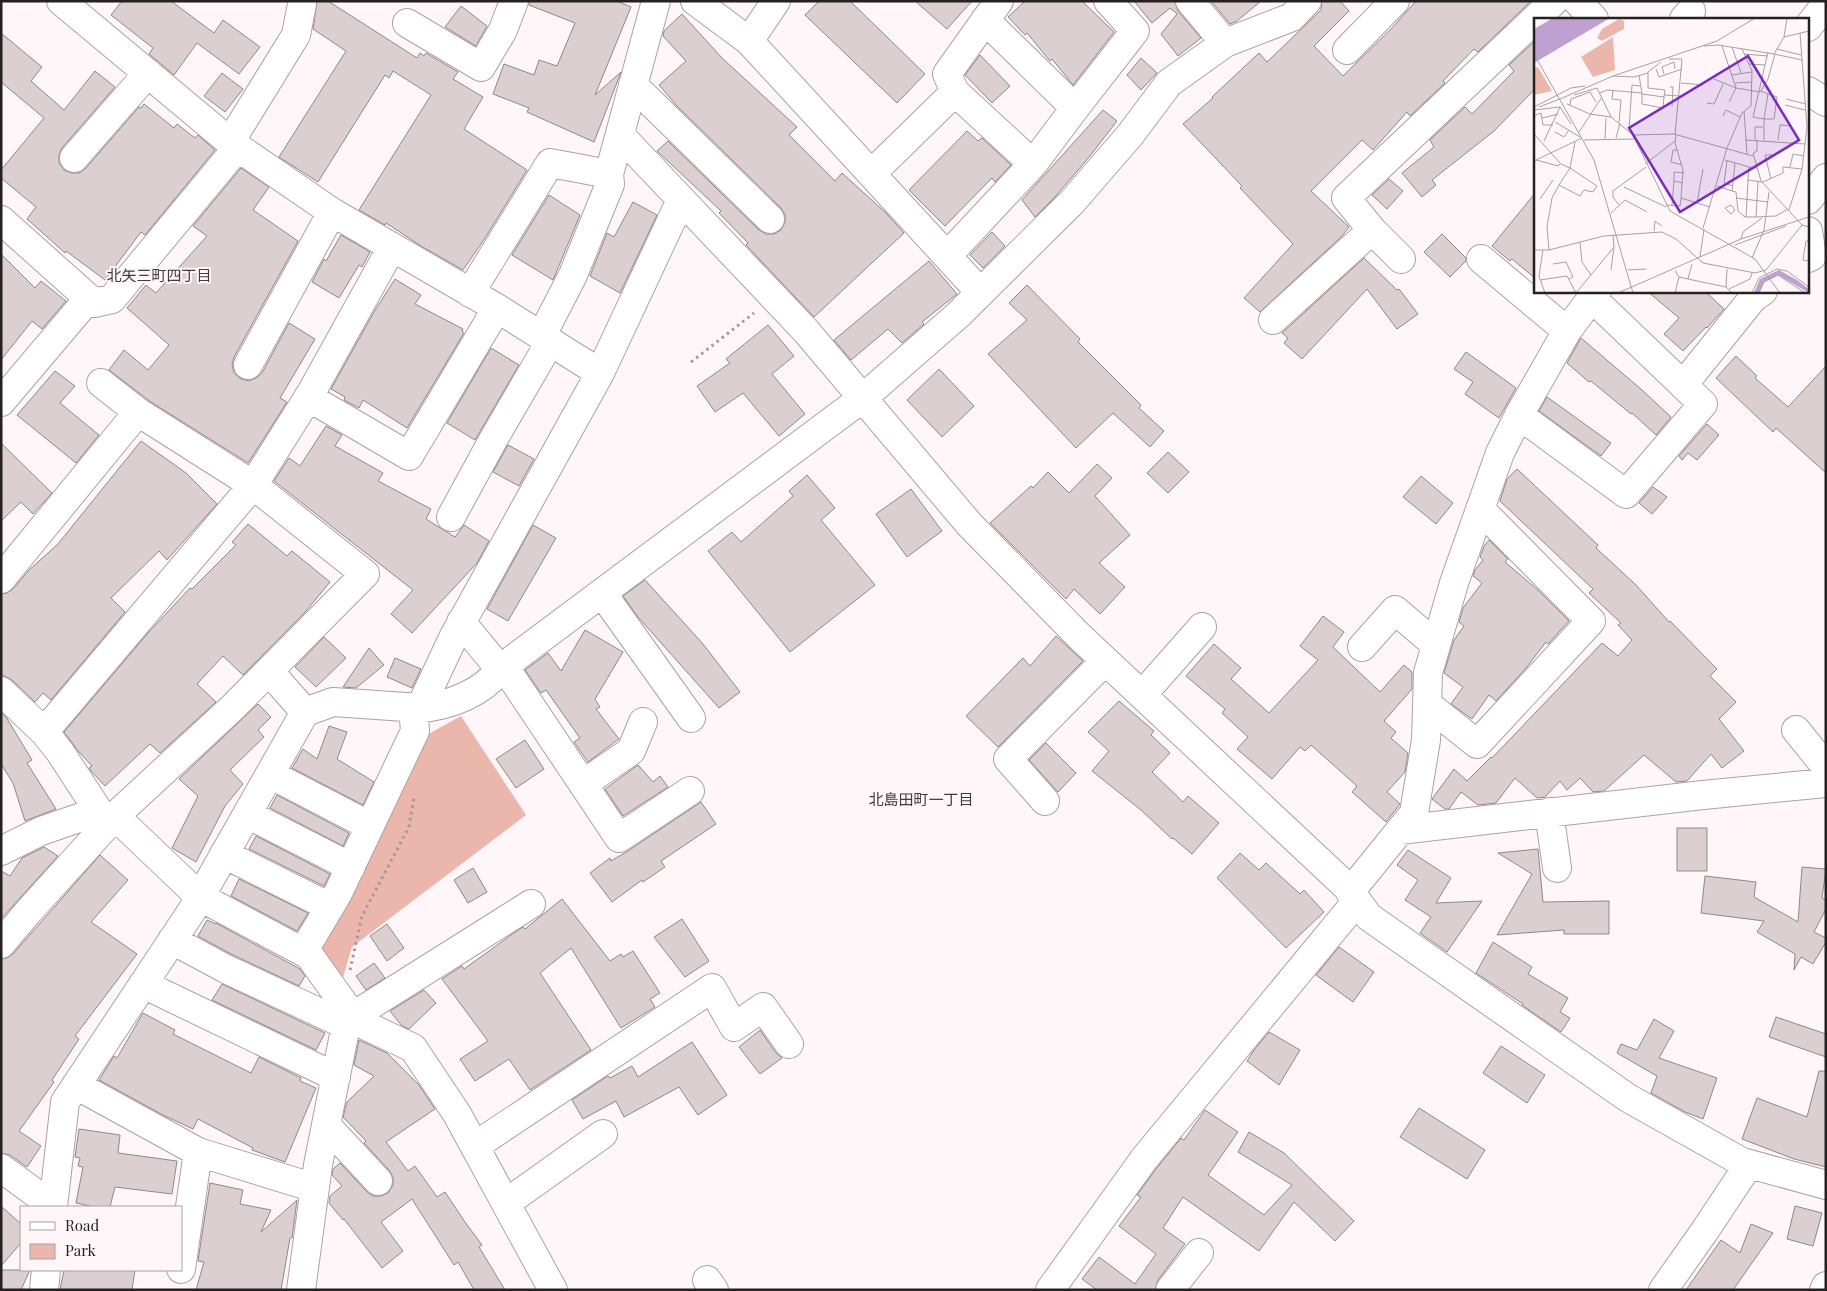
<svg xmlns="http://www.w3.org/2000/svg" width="1827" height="1291" font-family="'Playfair Display','Noto Sans JP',serif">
	<rect width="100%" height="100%" fill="#fef6f9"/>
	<!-- green -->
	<path fill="#ebb6ac" d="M461,716L526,815L352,947L341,984L314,954L414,742Z"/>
	<!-- building -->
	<path fill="#dccfd0" stroke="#938687" d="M122,1H171L214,33L223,20L260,47L239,74L197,43L174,75L149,54L153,48L111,15Z
		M317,1H328L417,58L420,53L424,56L426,53L458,72L453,79L483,97L464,129L527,170L485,238L463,270L421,246L386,223L385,225L359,210L431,95L393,71L389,78L385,75L318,182L279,157L346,51L313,29Z
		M529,1H617L631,7L595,95L621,72L594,142L527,112L529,108L493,94L504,64L534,75L539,60L557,66L575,23L529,5Z
		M819,1H850L925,74L897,103L805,15Z
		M915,1H972L947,29Z
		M1025,1H1082L1114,32L1073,85L1052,59L1050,61L1027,33L1025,35L1008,17Z
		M1134,1H1175L1178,11L1201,38L1178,56L1161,34L1177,14L1170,8L1152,23Z
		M1211,1H1261L1237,21L1230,24Z
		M1322,1H1340L1349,11L1314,46L1343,76L1392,28L1416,1H1531L1478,52L1474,49L1443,81L1445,83L1410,116L1407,112L1373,150L1362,140L1311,191L1349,227L1342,236L1260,312L1244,298L1293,244L1240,188L1242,186L1183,124L1213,98L1212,97L1259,53L1267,62L1321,10Z
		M461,6L487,26L476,46L445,27Z
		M682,14L722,58L797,127L789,135L835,181L842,173L886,213L904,233L814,317L746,245L748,243L719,213L721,211L657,151L668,141L759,230L766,234H774L781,230L785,222V215L781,208L676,105L659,85L686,61L663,36L664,31Z
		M1,33L42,67L31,81L64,110L95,71L115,87L62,148L59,155V163L64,170L71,173H79L85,169L139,107L141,108L144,104L174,128L177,124L195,138L198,135L215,150L145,235L141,232L105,280L66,251L65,253L27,219L36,207L1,178V170L44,118L1,82Z
		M1536,40V88L1494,131L1432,180L1436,185L1422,197L1402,173L1434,147L1430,140L1465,107L1472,114L1514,71L1509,65Z
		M980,55L1010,86L992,103L965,75Z
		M1141,58L1157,73L1141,90L1127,75Z
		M222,73L243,89L225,112L204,96Z
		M1103,110L1117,121L1090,156L1054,198L1035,217L1022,200Z
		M967,131L978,141L982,138L1011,165L995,182L992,178L945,226L909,190Z
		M241,168L269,187L253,210L298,241L234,357L232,365L234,373L241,379L249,381L256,378L262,373L289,323L315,339L280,398L287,402L248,463L151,402L109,370L124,350L148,370L169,345L127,308L146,285L156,293L207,236L193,226Z
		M1389,179L1403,191L1387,209L1372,195Z
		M1536,192V279L1512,259L1510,261L1492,246Z
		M549,195L580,215L553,280L512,255Z
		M633,202L657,215L620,293L590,276L607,233L614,237Z
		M992,232L1005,246L983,268L970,255Z
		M1442,234L1466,258V261L1450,277L1424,252Z
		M341,235L370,252L362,267L359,265L339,298L312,282L324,259L326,261Z
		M1,254L35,288L41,281L66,301L42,329L32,321L1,360Z
		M1364,258L1397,290L1399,289L1418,314L1397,329L1367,289L1302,359L1284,343L1288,338L1282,333Z
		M929,261L957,294L922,322L924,324L902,343L888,329L851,360L834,340Z
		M395,279L421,295L415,304L463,329L462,331L464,333L407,428L363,400L359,408L344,400L345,397L331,389L374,312Z
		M1027,285L1080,339L1078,342L1141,405L1139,408L1164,431L1150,447L1113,413L1076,448L988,354L1027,320L1009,303Z
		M1647,291H1705L1724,309L1707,328L1706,327L1683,351L1664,334L1679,318Z
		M768,325L794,356L772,374L805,414L779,436L743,393L715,412L697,386L730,363L726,359Z
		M1581,338L1642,390L1671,417L1656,435L1632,413L1631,414L1591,381L1589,382L1567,363Z
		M491,348L519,365L475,440L447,423Z
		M1466,352L1516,388L1499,418L1465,394L1473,382L1454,369Z
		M1736,356L1757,376L1755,378L1788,407L1826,366V473L1776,428L1773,432L1716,378Z
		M939,369L974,406L942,437L907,400Z
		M55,371L75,386L60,403L99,435L76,463L17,415Z
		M1547,397L1611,443L1601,456L1539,411Z
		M1707,424L1719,435L1697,460L1688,453L1682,460L1679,456Z
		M326,426L342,435L335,446L383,473L378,481L431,509L426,519L455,537L464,525L489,541L477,563L412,633L391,614L413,590L274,481L289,458L300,466Z
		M141,441L186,473L217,504L167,560L159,551L111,598L125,612L51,700L43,693L35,702L12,680L1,674V594L7,593L13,589L29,570L58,544Z
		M1,443L52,493L33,514L21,502L1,521Z
		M508,445L534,459L519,486L493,472Z
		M1168,452L1189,472L1168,493L1147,473Z
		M1097,464L1112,478L1095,496L1130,535L1099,563L1125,587L1100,614L1074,589L1066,599L990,523L1031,486L1033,488L1048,472L1069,493Z
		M1517,469L1598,545L1596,548L1636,585L1669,622L1670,621L1717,669L1710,676L1736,702L1719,719L1744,751L1722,768L1711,754L1687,781L1676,782L1644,755L1604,791L1593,792L1580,778L1567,790L1560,781L1545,797L1537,798L1515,778L1496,803L1478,805L1461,792L1449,809H1445L1432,799L1454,769L1467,781L1491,757L1492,758L1602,643L1618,656L1632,640L1618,625L1621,623L1589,593L1593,589L1500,501L1507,479Z
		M807,475L835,508L821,520L875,585L790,652L708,551L732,532L741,542L793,496L789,491Z
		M1421,476L1453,503L1436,524L1403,497Z
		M1653,487L1667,497L1652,514L1639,503Z
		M911,489L942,531L907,557L876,514Z
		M248,524L287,556L292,551L330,582L306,611L243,675L223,656L197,684L216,702L160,753L150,744L105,786L91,771L89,768L92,766L79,752L64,732L148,633L190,588L192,589L236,545L232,542Z
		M533,525L556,538L508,621L487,609Z
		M1489,540L1508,559L1505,562L1539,591L1569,621L1548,644L1546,642L1526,668L1496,701L1489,695L1472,719L1451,704L1463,687L1444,673L1454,640L1464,626L1459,622L1463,608L1482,583L1473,576L1475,570L1483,560L1480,557L1484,546Z
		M645,580L703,644L740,692L719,708L638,617L623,596Z
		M1323,616L1344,632L1333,647L1380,692L1404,665L1412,672V689L1384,721L1396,732L1391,738L1408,753L1405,772L1387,792L1400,804L1386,822L1352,792L1357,786L1311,745L1305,751L1300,747L1272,779L1237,749L1248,737L1222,713L1225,709L1186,676L1214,644L1241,668L1231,679L1269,713L1318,660L1300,646Z
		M585,630L623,652L595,699L600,707L596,709L619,739L588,762L574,742L580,738L546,690L541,693L525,670L548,653L561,671Z
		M1056,636L1083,661L998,747L966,716L1023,658L1030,666Z
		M324,637L346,658L316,687L295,667Z
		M369,648L384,665L356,688L343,687Z
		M395,658L421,669L412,688L387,677Z
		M1119,701L1154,731L1151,735L1170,753L1152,772L1183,802L1188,796L1219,823L1192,854L1173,838L1172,839L1141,810L1092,771L1109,751L1088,732Z
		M258,704L271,717L258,730L264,737L230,770L243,784L225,806L196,862L172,848L198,796L179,779Z
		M1,713L6,717L32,760L27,763L56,809L25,821L13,783L1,764Z
		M329,726L347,732L337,759L374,782L363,805L292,768L303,749L317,759Z
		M525,740L544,769L516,788L496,759Z
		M1046,743L1076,773L1058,792L1029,760Z
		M638,765L653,782L660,776L668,787L623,816L605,789Z
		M277,795L349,833L343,846L270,808Z
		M701,802L716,824L661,861L665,867L643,882L642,880L612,902L590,873L610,858L611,861L628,851Z
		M1677,828H1707V871H1677Z
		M256,836L330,874L324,886L249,849Z
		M44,847L58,856L1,919V871L10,876L22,858Z
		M1538,849L1543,902L1609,901V934H1564V930L1497,935L1532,874L1498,853Z
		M1408,850L1451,878L1436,903L1482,901L1447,952L1420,933L1431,917L1405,900L1418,880L1397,865Z
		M1240,853L1259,870L1266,863L1300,894L1304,890L1324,912L1286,948L1217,878Z
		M100,855L128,880L91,922L137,954L75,1036L79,1039L52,1080L54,1082L19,1131L41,1146L27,1167L10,1155L1,1153V959L7,958L13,954Z
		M1802,867L1826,869L1822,898L1826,900V909L1814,932L1826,938V942L1813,964L1801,957L1794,970L1795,954L1757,932L1764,921L1701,913L1705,876L1756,882L1754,897L1798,922Z
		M473,868L487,892L468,903L454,880Z
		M239,879L308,913L297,931L231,896Z
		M562,899L610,961L621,954L623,957L633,951L660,993L650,999L655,1007L621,1028L571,948L540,973L591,1050L530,1090L509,1059L475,1081L460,1059L488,1041L442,979L462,966L464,969L514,933L523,927L525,929Z
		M682,919L709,961L685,977L654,937Z
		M207,920L216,924V923L300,969L305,976L299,986L233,955L198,936Z
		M387,924L404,948L387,961L370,936Z
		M1493,942L1532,967L1528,974L1568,998L1560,1012L1570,1018L1561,1032L1522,1005L1523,1004L1476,973Z
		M1339,947L1374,972L1353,1002L1316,975Z
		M374,963L385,978L366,990L356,976Z
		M222,984L325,1033L316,1050L212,1000Z
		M424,990L436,1003L409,1029L402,1026L390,1011Z
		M143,1013L175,1030L173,1034L251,1073L259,1057L301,1078L300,1081L316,1088L285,1162L252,1150L253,1148L198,1119L193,1129L163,1115L99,1080L114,1056L117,1058Z
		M1776,1017L1826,1034V1057L1769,1037Z
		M1654,1019L1674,1031L1659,1058L1717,1078L1703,1119L1685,1112L1651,1093L1657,1076L1617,1053L1621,1044L1637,1050Z
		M760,1030L776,1053L782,1058L760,1074L739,1047Z
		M1269,1032L1300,1050L1279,1085L1247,1061L1254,1050Z
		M359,1040L387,1053L419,1085L435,1109L386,1142L408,1171L415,1166L437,1197L445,1192L465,1222L482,1245L479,1247L505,1290H474L458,1262L454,1265L412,1199L381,1222L403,1251L382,1268L344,1219L343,1220L329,1203L330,1196L342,1186L332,1175L333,1169L340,1163L367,1192L373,1196H381L388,1193L393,1185V1177L389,1170L364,1143L366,1141L343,1117L347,1102L374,1076L354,1065Z
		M692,1042L727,1095L698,1115L679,1087L624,1117L616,1101L583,1119L572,1100L608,1076L610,1078L632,1066L638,1077Z
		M1501,1046L1545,1075L1527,1103L1483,1073Z
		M1819,1071H1826V1167L1794,1159L1742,1139L1757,1098L1807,1117Z
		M1419,1108L1485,1150L1467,1179L1400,1137Z
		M1205,1110L1238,1132L1208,1175L1264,1215L1292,1185L1238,1152L1249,1132L1284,1153L1354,1221L1335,1241L1294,1202L1259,1251L1183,1197L1163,1228L1185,1244L1158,1280L1155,1290H1097L1082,1279L1099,1257L1135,1284L1156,1254L1119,1226L1141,1197L1137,1195L1156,1169L1181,1138L1184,1140Z
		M79,1129L120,1135L118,1153L177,1161L172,1194L115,1187L110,1207H94L76,1203L83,1167L78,1166L80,1158L75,1157Z
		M210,1183L243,1190L240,1204L271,1210L261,1232L297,1200L292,1238H290L281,1290H196L204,1262L198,1261Z
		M1,1206L21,1224V1243L1,1266Z
		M1795,1206L1822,1213L1813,1246L1787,1239Z
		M1751,1224L1773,1233L1733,1290H1686L1721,1240L1740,1253Z
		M1,1270H30L21,1290H1Z
		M64,1270H135L132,1290H60Z"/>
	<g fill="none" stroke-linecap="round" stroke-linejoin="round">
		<defs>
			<path id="minor" d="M61,1L230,142L332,212L497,308L600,373
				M695,1L749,41L776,1
				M1190,1L1225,43
				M1577,1L1594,19
				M1684,19L1691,11
				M985,20L1075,108
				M407,23L481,67L503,30L514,1
				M1808,27L1826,4
				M749,41L980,292
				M1347,50L1395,1
				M633,85L770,219
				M1808,91L1826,102
				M955,92L1033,164
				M620,135L806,331L969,524L1079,636L1347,887L1369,917L1628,1098L1742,1162L1826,1185
				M230,142L296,35L302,4
				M74,158L148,73
				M872,173L955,92L947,74L999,1
				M1808,200L1826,178
				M1,220L94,303L112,299L238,147
				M1372,230L1401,259
				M1808,231L1812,256L1808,258
				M947,256L1033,164L1075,108L1135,31L1108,1
				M1481,259L1567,331
				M470,293L550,163L609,174
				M1592,298L1683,385L1753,298L1763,291
				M1273,320L1372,230L1346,198L1554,1
				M541,337L573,275L610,184L609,174L656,1
				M248,365L332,212
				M101,383L138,412
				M308,397L409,456L497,308
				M1,402L89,298
				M1519,415L1626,494L1703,404L1683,385
				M451,517L493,440L550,342
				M1,579L138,412L253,485L44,732
				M602,593L691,718
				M461,622L500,669
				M1362,647L1395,610L1436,645
				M504,666L619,838L690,791
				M1,691L44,732L60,752L107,824
				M1142,695L1202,627
				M1427,704L1477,744L1591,621L1480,509
				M420,708L454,636L600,373L681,200
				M305,712L333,702L420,708C449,706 483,693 500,669L864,397L958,315L1072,202L1130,135L1169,83L1225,43L1292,17L1307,1
				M1796,730L1826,767
				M270,774L370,826
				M583,784L631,751L643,722
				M1045,801L1008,759L1105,661
				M1549,812L1557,868
				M247,814L351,867
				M115,816L200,897L309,955L349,1011L350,1018L346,1025L318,1165L301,1290
				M1400,830L1703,795L1826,783
				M1,851L41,831L99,811
				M224,854L330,907
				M1350,892L1414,813L1426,740L1428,673L1454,583L1500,453L1519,415L1567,331L1597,291
				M531,904L350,1018L413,1048L457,1114L553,1290
				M172,940L226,969L346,1025
				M1,944L28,912L115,816L231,709L365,574L253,485L311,393L392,247
				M303,952L338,893L415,731L413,707
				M143,984L336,1077
				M76,1085L198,1152L315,1188
				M326,1125L378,1181
				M475,1146L712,988L734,1027L763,1007L789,1044
				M1,1168L53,1206
				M506,1203L603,1134
				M53,1207L65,1102L195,906L305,712L269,671
				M181,1269L198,1152
				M707,1280L714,1290
				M44,1290L46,1270
				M1050,1290L1144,1159L1357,901
				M1170,1290L1199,1253
				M1663,1290L1704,1232L1749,1164
				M1824,1290L1826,1286"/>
		</defs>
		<!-- minor casing -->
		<use href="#minor" stroke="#ada1a6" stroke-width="30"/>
		<!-- path -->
		<path stroke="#a09a9d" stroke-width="3" stroke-dasharray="2.5 4" stroke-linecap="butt" d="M691,362L754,313
			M350,970L362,916L409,827L414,797"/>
		<!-- minor -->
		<use href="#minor" stroke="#fff" stroke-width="28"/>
	</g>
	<g text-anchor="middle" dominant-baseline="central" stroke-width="4" stroke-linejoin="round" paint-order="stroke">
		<!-- neighbourhood labels -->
		<g font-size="15" fill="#443a3e" stroke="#fef6f9">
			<text x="159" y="275">北矢三町四丁目</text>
			<text x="921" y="799">北島田町一丁目</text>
		</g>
	</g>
	<!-- overview -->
	<g transform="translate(1534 18)">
		<rect width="275" height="275" fill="#fef6f9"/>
		<path d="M85,1L90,3V11L68,23L63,20L68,11ZM79,19L81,52L59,59L47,39ZM4,49L18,73L0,77V50Z" fill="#ebb6ac"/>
		<path d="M19,0H76L0,45V11ZM245,252L263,262L275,271V275L244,257L230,264L225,275H220L226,261Z" fill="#bea1d0"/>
		<path fill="none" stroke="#a7a1a3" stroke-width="1" d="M253,0L250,19L275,13M250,19L240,36L268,42M170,28L184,27L240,36M188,28L202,70L226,74M198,29L207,55M208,31L218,53L217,88M243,31L267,37M0,36L60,142L99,275M210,36L234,38M135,41H148L141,117M127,44L114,54V70L131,72L130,79L129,90L108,86V76L130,79M215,46L231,47M122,51L125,59L148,51M130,56L128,49L140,44L141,51M105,57L108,76M198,57L218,54M79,58L100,59L114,55M180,61L202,70L195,84M147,65L169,67M201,65L217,64M136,69H139L138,88M79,72L78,81L87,82L85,104M226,73L243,79L240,101H230L234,76M227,73L234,61L241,36M66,75L73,72L108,75M40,77L63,70L77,99L99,117L136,193L221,241L246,275M130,77L146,78M26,81L79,58L183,23L221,0M252,81L272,86M173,85L180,86L189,66M33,86L56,96L77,99M36,87L37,81L56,74L62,84M251,87L271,92M0,89L37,70L51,68M5,89L26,81M0,92L26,89L37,106M210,93L213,136M0,98L7,95L9,107H19M189,98L192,92L206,99M8,100L24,96M21,104L46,119M95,111L98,67L106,68M21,114L30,119L35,112M45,114L68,79M0,116L27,146L36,150L25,167L46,178L50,172L59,174L63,168L36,150L41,124M99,117L140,116L219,138M142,117L141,125L149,152L147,180M82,120L86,105M71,121L72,100M50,122L100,121M211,122L271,126M221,122V109H229M223,122V133L219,135L227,163L268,207L275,209M230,122V101L219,99L234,34M244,122L246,107L258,108M10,123L26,89M144,132H139L137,144L148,147M2,142L24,148L27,145M191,142L215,149M0,143L48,120M193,143L190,165L199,168M201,145L198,173L202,174L204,193L211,199H222M111,146L141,123M256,149L259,136L270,138M237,161L231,137H238M214,162L215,149L223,150M140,163V154L150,155M224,164L222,199L242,198L254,191M183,168L198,173M90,169L132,189M202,180L234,184M6,181L19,162M213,182L214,162L229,164L249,155V149L268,151M163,185L169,151M85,187L79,179V173L112,149M132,187L146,188L147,180L176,189M138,187L140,163L149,165M197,187L201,192L197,196L191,190ZM255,192L268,151L273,109L266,15M77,195L91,182L113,194M212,199L213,182M169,210L193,130L208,95L217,88M120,213L121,203L128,208M207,221L209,214L228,200M275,223H272L269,242L275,243M46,224L48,244L57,257M201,227L252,208M0,232H15L70,218L128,214L142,221L169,245L221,255L232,252L268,207M9,232L5,258L11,275M15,232L13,209L18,180L25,167M166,239L170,211M218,240L230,212L235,174M19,246L32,244L39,259L35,261M158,246L154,261L192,269M193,251L192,269L198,275M77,252L80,229M94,252L112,251M141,253L145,259L154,261M6,262L33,258L42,275M195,271L216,261L218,255M42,275L80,229L79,217M84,275L207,221L275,199M141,275L145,259M218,275L225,260L243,251L253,253L275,269M225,275L230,264L244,257L271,275"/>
		<path fill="#7b2cbf" fill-opacity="0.15" stroke="#7b2cbf" stroke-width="2.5" d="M214,38L265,122L146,194L95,110Z"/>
		<rect width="275" height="275" fill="none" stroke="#252123" stroke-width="2.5"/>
	</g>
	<!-- border -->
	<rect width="1827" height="1291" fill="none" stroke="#252123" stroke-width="5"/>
	<!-- legend -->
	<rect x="20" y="1206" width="162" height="65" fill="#fef6f9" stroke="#a7a1a3"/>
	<rect x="30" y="1222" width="25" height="8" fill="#ffffff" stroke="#a7a1a3"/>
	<text x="65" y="1231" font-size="15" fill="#252123">Road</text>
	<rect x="30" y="1244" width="25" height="15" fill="#ebb6ac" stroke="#a7a1a3"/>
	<text x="65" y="1256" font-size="15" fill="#252123">Park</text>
</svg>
